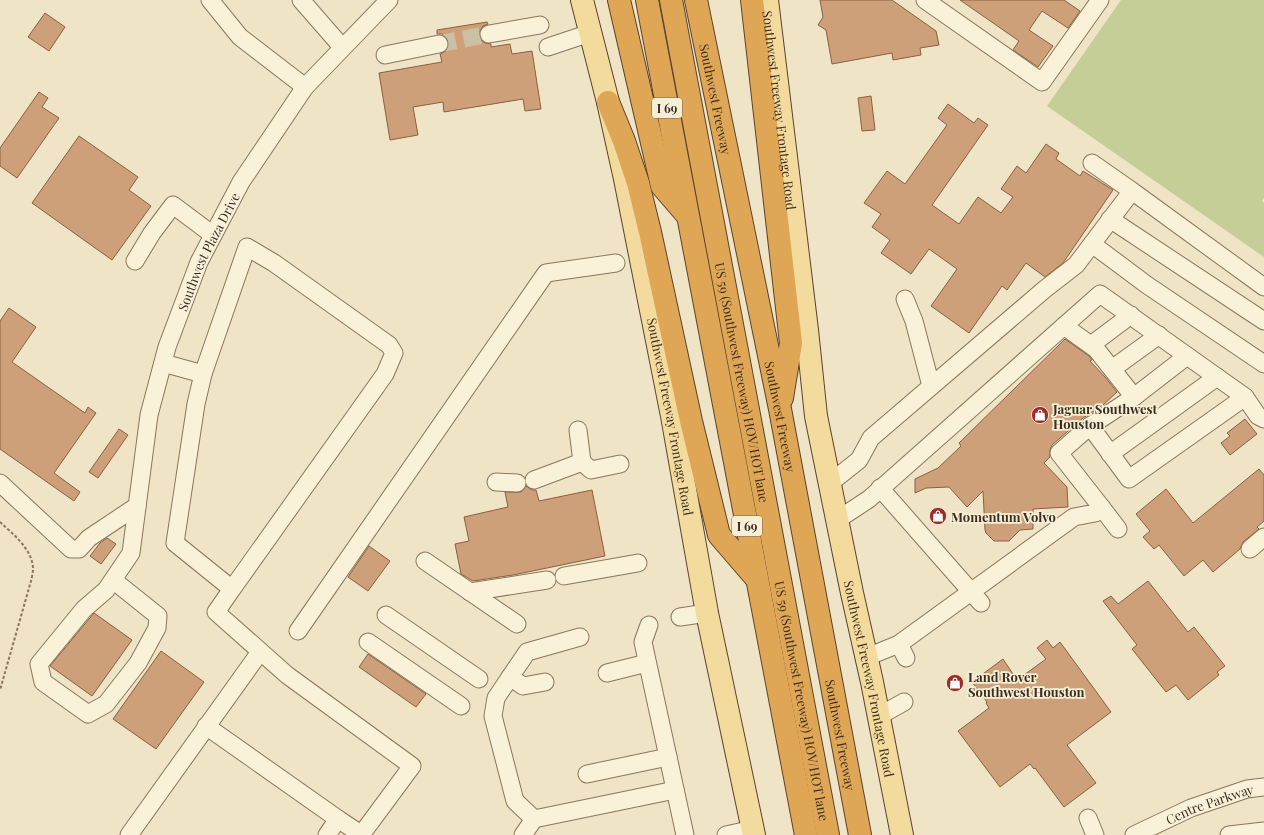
<svg xmlns="http://www.w3.org/2000/svg" width="1264" height="835" font-family="'Playfair Display',serif">
	<rect width="100%" height="100%" fill="#efe4c5"/>
	<!-- green -->
	<path fill="#c6ce98" d="M1121,0H1264V198L1262,201L1264,203V257L1047,106Z"/>
	<!-- building -->
	<path fill="#cea07a" stroke="#8a6040" d="M820,0H892L936,31L939,45L920,48L921,55L893,60L892,53L832,64L826,30L818,25L823,17Z
		M960,0H1064L1080,11L1068,28L1042,11L1029,30L1053,46L1038,67L1013,50L1019,41Z
		M45,13L65,27L49,51L28,37Z
		M487,22L488,24L483,26L480,31L479,36L481,40L485,43L491,44V47L510,44L512,54L532,51L541,109L525,111L523,99L444,112L443,102L413,107L418,135L390,140L379,73L442,62L440,54L446,51L449,47V42L446,37L442,34H437V30Z
		M39,92L48,98L42,107L59,118L17,178L0,166V148Z
		M871,96L875,130L862,131L858,98Z
		M948,104L974,123L978,118L988,125L932,205L959,224L978,197L1001,213L1013,197L1001,189L1017,166L1026,173L1046,144L1059,153L1056,159L1080,176L1083,171L1113,190L1063,263L1045,277L1026,263L1007,290L1002,286L969,333L931,306L957,269L929,249L911,274L881,253L890,240L872,227L881,214L864,203L887,171L905,184L947,125L938,118Z
		M79,136L138,177L129,190L151,206L112,260L32,203Z
		M9,308L36,327L12,362L85,413L88,407L96,413L54,473L80,492L74,501L0,449V321Z
		M1065,339L1089,356L1092,360L1090,361L1105,377L1117,392L1102,406L1083,418L1052,445L1050,450V457L1044,463L1067,487L1068,507L1033,509V529L1020,530L1009,541H994L986,533L985,530L983,491L967,507L949,487L926,488L915,493V479L938,468L961,446L959,443Z
		M1245,419L1257,434L1230,455L1221,443L1230,436L1227,433Z
		M119,429L128,435L98,478L89,472Z
		M1259,469L1264,475V521L1257,527L1259,529L1243,542L1240,549L1213,572L1203,560L1184,576L1159,545L1154,549L1143,537L1150,531L1136,514L1166,489L1193,523Z
		M526,486L532,490H536L539,501L592,490L605,556L513,575L473,581L461,574L455,544L469,541L464,517L508,507L505,492H521Z
		M107,538L116,544L101,564L90,556L100,543Z
		M369,546L390,561L368,591L348,577Z
		M1148,581L1188,632L1194,627L1225,666L1217,672L1219,675L1188,700L1176,685L1166,692L1132,649L1137,645L1103,601L1111,596L1118,604Z
		M94,613L132,640L92,696L50,666Z
		M1047,640L1053,648L1060,642L1111,712L1067,745L1096,783L1064,807L1035,768L1034,769L1030,764L1000,787L958,731L989,708L986,703L987,702L972,682L1003,659L1017,680L1046,659L1037,648Z
		M161,651L204,682L156,749L113,719Z
		M368,654L426,694L416,707L359,667Z"/>
	<g fill="none" stroke-linecap="round" stroke-linejoin="round">
		<!-- minor-tunnel -->
		<path stroke="#cbbfa4" stroke-width="17" stroke-dasharray="17 8" stroke-linecap="butt" d="M439,44L489,34"/>
		<defs>
			<g id="minor">
				<path d="M210,0L240,37L305,87"/>
				<path d="M301,0L342,47"/>
				<path d="M925,0L1042,82L1100,0"/>
				<path d="M489,34L540,25"/>
				<path d="M548,47L590,33"/>
				<path d="M385,55L439,44"/>
				<path d="M1132,191L1264,287"/>
				<path d="M1110,219L1264,321"/>
				<path d="M1092,244L1147,285L1264,364"/>
				<path d="M135,261L152,233L173,205L213,235"/>
				<path d="M905,299L914,321L931,386"/>
				<path d="M1064,326L1096,349L1134,397L1090,426"/>
				<path d="M1091,345L1131,315"/>
				<path d="M163,363L203,374L196,404L175,543L232,589L216,612L287,675L412,766L361,835"/>
				<path d="M1112,369L1159,335"/>
				<path d="M203,374L247,247L274,263L389,345L394,353L385,374L232,589"/>
				<path d="M1134,397L1187,356"/>
				<path d="M578,430L582,462"/>
				<path d="M1110,454L1217,377"/>
				<path d="M534,480L582,462L591,470L620,464"/>
				<path d="M496,482L517,483"/>
				<path d="M0,483L71,549H79L89,538L137,506"/>
				<path d="M830,483L859,460L871,438L1045,289L1076,265L1132,191L1092,163"/>
				<path d="M880,488L981,603"/>
				<path d="M1102,508L1059,453L1090,426L1129,479L1245,397"/>
				<path d="M837,520L869,499L1100,294L1245,397L1258,416L1264,419"/>
				<path d="M1250,549L1264,537"/>
				<path d="M425,561L517,624"/>
				<path d="M564,576L638,563"/>
				<path id="s1" d="M113,580L158,616L157,628L138,663L106,704L88,714L43,682L39,664L84,609L106,590L131,553L149,415L167,347L199,262L241,182L305,87L389,0"/>
				<path d="M470,592L547,580"/>
				<path d="M386,615L479,679"/>
				<path d="M680,617L707,613"/>
				<path d="M649,625L643,642L685,835"/>
				<path d="M298,631L546,273L616,263"/>
				<path d="M580,637L527,652L496,698L493,716L515,801L534,819L675,790"/>
				<path d="M368,642L461,706"/>
				<path d="M899,644L906,658"/>
				<path d="M867,657L899,644L1074,517L1095,513L1102,508L1118,529"/>
				<path d="M607,673L647,663"/>
				<path d="M510,677L523,686L545,682"/>
				<path d="M879,716L904,702"/>
				<path d="M206,726L338,819"/>
				<path d="M587,774L668,757"/>
				<path d="M1088,818L1095,835"/>
				<path d="M129,835L260,652"/>
				<path d="M327,835L338,819L362,835"/>
				<path d="M523,835L534,819"/>
				<path d="M726,835L753,829"/>
				<path id="s2" d="M1134,835L1191,808L1247,789L1264,787"/>
				<path d="M1229,835L1264,831"/>
			</g>
			<g id="major">
				<path id="s3" d="M582,0L608,102L625,179L672,416L707,613L754,835"/>
				<path id="s4" d="M767,0L807,330L816,416L852,593L872,682L902,835"/>
			</g>
			<g id="highway">
				<path d="M619,0L662,186L687,215"/>
				<path d="M647,0L806,835"/>
				<path id="s5" d="M671,0L828,835"/>
				<path id="s6" d="M696,0L780,409L860,835"/>
				<path d="M752,0L791,343L782,398"/>
				<path d="M608,102L624,141L638,183L650,232L691,421L719,535L756,578"/>
			</g>
		</defs>
		<!-- minor casing -->
		<use href="#minor" stroke="#8b765b" stroke-width="19"/>
		<!-- major casing -->
		<use href="#major" stroke="#59432f" stroke-width="24"/>
		<!-- highway casing -->
		<use href="#highway" stroke="#59432f" stroke-width="24"/>
		<!-- path -->
		<path stroke="#8b765b" stroke-width="2" stroke-dasharray="3 2" stroke-linecap="butt" d="M0,522C13,534 32,549 33,568C33,572 32,577 31,581L0,690"/>
		<!-- minor -->
		<use href="#minor" stroke="#faf1d9" stroke-width="17"/>
		<!-- major -->
		<use href="#major" stroke="#f3da9d" stroke-width="22"/>
		<!-- highway -->
		<use href="#highway" stroke="#dfa755" stroke-width="22"/>
	</g>
	<!-- icons -->
	<defs>
		<symbol id="shop-disc" viewBox="-11 -11 22 22"><circle r="9.5" fill="#9b2c29" stroke="#f6eed5"/><path d="M-5-2.5h2.3a2.7 3.5 0 0 1 5.4 0H5L5.5 6h-11ZM-1.5-2.5h3a1.5 2.3 0 0 0-3 0Z" fill="#fff"/></symbol>
	</defs>
	<g fill-rule="evenodd">
		<use href="#shop-disc" x="1030" y="405" width="20" height="20"/>
		<use href="#shop-disc" x="928" y="506" width="20" height="20"/>
		<use href="#shop-disc" x="945" y="673" width="20" height="20"/>
	</g>
	<g text-anchor="middle" dominant-baseline="central" stroke-width="3.5" stroke-linejoin="round" paint-order="stroke">
		<!-- shield labels -->
		<g fill="#f6eed5" stroke="#736756" stroke-width="1">
			<rect x="652" y="98" width="30" height="20" rx="3"/>
			<rect x="732" y="516" width="30" height="20" rx="3"/>
		</g>
		<g font-size="12" font-weight="bold" fill="#3b2d1f">
			<text x="667" y="108">I 69</text>
			<text x="747" y="526">I 69</text>
		</g>
		<!-- street labels -->
		<g font-size="13" fill="#3b2d1f" stroke="#f6eed5">
			<text stroke="none"><textPath href="#s6" startOffset="101">Southwest Freeway</textPath></text>
			<text stroke="none"><textPath href="#s4" startOffset="111">Southwest Freeway Frontage Road</textPath></text>
			<text stroke="none"><textPath href="#s1" startOffset="714">Southwest Plaza Drive</textPath></text>
			<text stroke="none"><textPath href="#s5" startOffset="389">US 59 (Southwest Freeway) HOV/HOT lane</textPath></text>
			<text stroke="none"><textPath href="#s3" startOffset="426">Southwest Freeway Frontage Road</textPath></text>
			<text stroke="none"><textPath href="#s6" startOffset="425">Southwest Freeway</textPath></text>
			<text stroke="none"><textPath href="#s4" startOffset="687">Southwest Freeway Frontage Road</textPath></text>
			<text stroke="none"><textPath href="#s5" startOffset="713">US 59 (Southwest Freeway) HOV/HOT lane</textPath></text>
			<text stroke="none"><textPath href="#s6" startOffset="749">Southwest Freeway</textPath></text>
			<text stroke="none"><textPath href="#s2" startOffset="82">Centre Parkway</textPath></text>
		</g>
		<!-- poi labels -->
		<g font-size="13" font-weight="bold" fill="#3b2d1f" stroke="#f6eed5" text-anchor="start">
			<text x="1053" y="408">Jaguar Southwest<tspan x="1053" dy="15">Houston</tspan></text>
			<text x="951" y="516">Momentum Volvo</text>
			<text x="968" y="676">Land Rover<tspan x="968" dy="15">Southwest Houston</tspan></text>
		</g>
	</g>
</svg>
